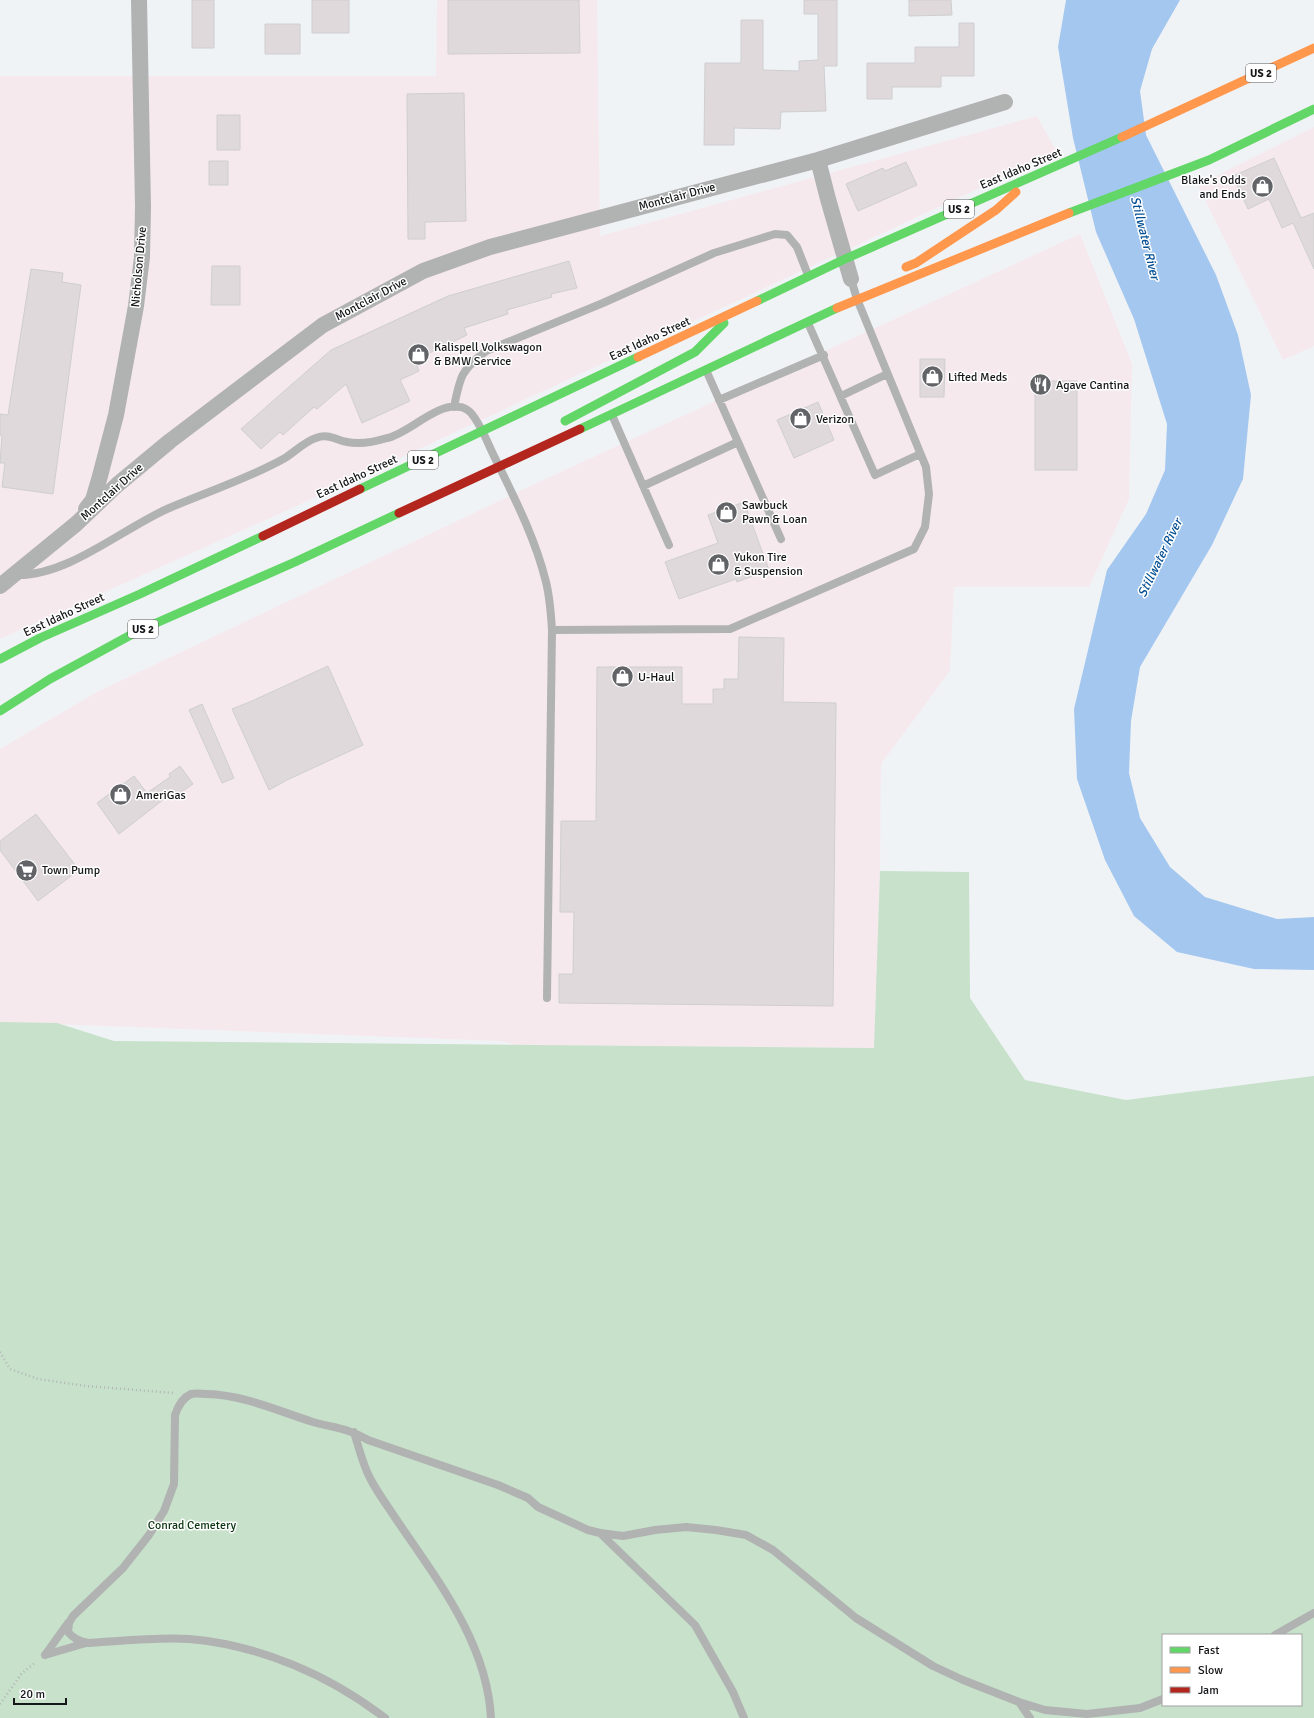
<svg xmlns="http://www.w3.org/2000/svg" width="1314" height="1718" font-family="Signika,sans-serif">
	<rect width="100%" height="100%" fill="#f0f3f6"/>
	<!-- commercial -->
	<path fill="#f6e9ed" d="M437,0H597L600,236L1037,116L1057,152L288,510L0,639V76H436Z
		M1314,127V346L1283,360L1198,185Z
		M1080,234L1132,364L1129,499L1089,587H954L950,671L881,764L880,871L874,1048L517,1045L500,1041L0,1022V749L97,692L556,474Z"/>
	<!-- green -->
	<path fill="#c7e1cb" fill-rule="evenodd" d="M880,871L969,872L970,998L1025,1080L1126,1100L1314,1076V1718H0V1022L57,1023L114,1041L874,1048ZM1163,1635H1301V1705H1163Z"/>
	<!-- water -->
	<path fill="#a4c7ef" d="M1066,0H1180L1152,49L1140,91L1146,135L1216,275L1238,335L1251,395L1243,479L1212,545L1140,667L1131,721L1129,773L1140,818L1170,867L1205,897L1277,919L1314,917V970L1254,969L1177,952L1134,916L1105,860L1077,779L1074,709L1107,570L1146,514L1165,470L1167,424L1134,319L1096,232L1073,138L1058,47Z"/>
	<!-- building -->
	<path fill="#e0d9dc" stroke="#ceced0" d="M192,0H214V48H192Z
		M312,0H349V33H312Z
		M448,0H579L580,53L448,54Z
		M804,0H837V66H824L826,111L781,112L780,129L734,128V145H704L705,63H741V20H763V70L799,71V61L818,60V14H804Z
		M909,0H951L952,15L909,16Z
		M959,23H974V76H941V87H892V99H867V63H915V47H959Z
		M265,24H300V54H265Z
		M464,93L466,221L425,222V239H408L407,94Z
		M217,115H240V150H217Z
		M1274,158L1301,218L1314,213V269L1293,223L1282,228L1269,199L1248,209L1233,176Z
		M209,161H228V185H209Z
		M906,162L917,185L858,211L846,184L883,168L885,171Z
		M569,261L577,288L551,294L552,297L507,310L508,314L464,328L467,335L415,360L419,371L400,380L410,401L362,423L346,384L317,409L314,407L283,435L280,432L261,449L241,429L331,350L448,296Z
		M212,266H240V305H211Z
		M31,269L63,273L62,282L81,285L53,494L2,487L5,463H0L2,435H0V414L8,415Z
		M920,359H945L944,397H920Z
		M1035,381H1077V470H1035Z
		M818,402L834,440L794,458L777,420Z
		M744,502L769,570L737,582L736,579L679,599L665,562L718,543L708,515Z
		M739,637L784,638L783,702L836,703L833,1006L559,1003V974H573L574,912H560L561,821H596L597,667H682V704H713V689H724V679H738Z
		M328,666L363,745L287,780L269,790L232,709L252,701Z
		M202,704L234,778L222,783L189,710Z
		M180,766L193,784L170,800L168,796L119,834L97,803L134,776L147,793L170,777L169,774Z
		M36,814L79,870L38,901L0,850V841Z"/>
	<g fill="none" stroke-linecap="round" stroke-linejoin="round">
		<!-- path -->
		<path stroke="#b4b6b7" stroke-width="2.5" stroke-dasharray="1 3" stroke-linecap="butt" d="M0,1352L10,1369L38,1379L86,1386L174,1393
			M0,1704L22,1673L36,1662"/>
		<!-- lane -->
		<path stroke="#b1b2b2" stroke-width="8" d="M808,323L875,475L920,454
			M706,370L781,539
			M841,396L887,374
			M719,400L824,355
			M454,407C460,377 461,370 486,351L603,303L714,253L775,234L787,235L797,247L808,275
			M612,415L669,545
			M643,486L738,442
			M17,575C68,576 122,529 167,509C206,492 248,479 285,458C296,451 304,442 316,438C328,433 336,440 347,442C361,445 374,442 387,438C408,434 437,402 460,407C463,407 468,410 470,412C479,421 487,441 493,454C513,495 535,537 546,582C550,598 551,614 552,630L547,998
			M552,630L730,629L914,549L925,527L929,494L926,467L857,299L851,279
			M354,1432C359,1448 363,1466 371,1480C378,1493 386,1504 394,1516C435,1577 487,1641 491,1718
			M600,1533L695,1625L733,1692L744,1718
			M1275,1635L1314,1613
			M45,1655L68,1623
			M45,1655L86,1643
			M1019,1702L1030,1718
			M385,1718C329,1675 260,1645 189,1639C156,1637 122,1641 88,1643C79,1641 74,1639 68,1632L69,1623L73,1616L123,1568L149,1535L164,1511L174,1484L175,1415C178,1406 182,1398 191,1394C196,1393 202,1394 207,1394C244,1395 278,1411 313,1422C334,1428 348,1428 368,1440L498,1485L528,1498L538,1507L588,1530L600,1533L623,1536L655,1530L686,1527L716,1530L746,1535L773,1550L856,1618L933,1666L963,1680L1019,1702L1045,1710L1087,1714L1140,1708L1163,1699"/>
		<!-- street -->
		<path stroke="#b1b2b2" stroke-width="16" d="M818,160L828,199L851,279
			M86,509L93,500L100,476L116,415L136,306L142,257L143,206L139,0
			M0,586L76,524L117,485L170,441L323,325L423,271L490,247L818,160L1005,102"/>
		<!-- fast -->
		<path stroke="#63d668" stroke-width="9" d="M1069,213L1209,160L1314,109
			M757,301L845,259L1122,137
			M565,421L695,352L724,323
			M580,429L837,308
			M360,489L638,357
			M0,659L40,638L140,594L263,536
			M0,711L50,679L138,631L295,562L399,513"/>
		<!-- slow -->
		<path stroke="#ff974d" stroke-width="9" d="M1122,137L1314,48
			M906,267L916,263L996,210L1016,192
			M837,308L1069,213
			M638,357L757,301"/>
		<!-- jam -->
		<path stroke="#b3261e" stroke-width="9" d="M399,513L580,429
			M263,536L360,489"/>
	</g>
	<!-- icons -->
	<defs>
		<symbol id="shop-disc" viewBox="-11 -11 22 22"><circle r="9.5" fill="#626366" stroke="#fff"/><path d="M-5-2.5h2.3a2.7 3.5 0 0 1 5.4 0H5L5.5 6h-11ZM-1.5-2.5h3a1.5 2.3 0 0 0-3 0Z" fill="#fff"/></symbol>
		<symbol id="restaurant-disc" viewBox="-11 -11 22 22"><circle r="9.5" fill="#626366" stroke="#fff"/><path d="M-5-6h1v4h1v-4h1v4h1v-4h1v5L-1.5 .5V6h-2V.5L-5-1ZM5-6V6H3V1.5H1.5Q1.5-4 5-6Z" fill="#fff"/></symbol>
		<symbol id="supermarket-disc" viewBox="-11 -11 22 22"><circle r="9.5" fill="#626366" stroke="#fff"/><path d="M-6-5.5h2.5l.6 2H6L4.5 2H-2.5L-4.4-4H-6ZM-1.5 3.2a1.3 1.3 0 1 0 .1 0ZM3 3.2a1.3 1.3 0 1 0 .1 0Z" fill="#fff"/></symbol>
	</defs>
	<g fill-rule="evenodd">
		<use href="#shop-disc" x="1250" y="174" width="25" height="25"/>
		<use href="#shop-disc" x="406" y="342" width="25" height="25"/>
		<use href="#shop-disc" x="920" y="364" width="25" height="25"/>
		<use href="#restaurant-disc" x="1028" y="372" width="25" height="25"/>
		<use href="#shop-disc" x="788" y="406" width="25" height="25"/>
		<use href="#shop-disc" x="714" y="500" width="25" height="25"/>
		<use href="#shop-disc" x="706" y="552" width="25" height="25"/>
		<use href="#shop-disc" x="610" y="664" width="25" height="25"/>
		<use href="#shop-disc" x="108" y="782" width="25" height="25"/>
		<use href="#supermarket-disc" x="14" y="858" width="25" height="25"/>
	</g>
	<g text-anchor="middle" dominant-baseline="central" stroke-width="3" stroke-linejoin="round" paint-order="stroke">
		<!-- shield labels -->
		<g fill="#fff" stroke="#5b5c5d" stroke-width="1">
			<rect x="1246" y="64" width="30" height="18" rx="3"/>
			<rect x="944" y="200" width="30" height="18" rx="3"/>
			<rect x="408" y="451" width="30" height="18" rx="3"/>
			<rect x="128" y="620" width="30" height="18" rx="3"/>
		</g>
		<g font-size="11" font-weight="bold" fill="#151618">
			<text x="1261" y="73">US 2</text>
			<text x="959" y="209">US 2</text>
			<text x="423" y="460">US 2</text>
			<text x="143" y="629">US 2</text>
		</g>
		<!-- street labels -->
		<g font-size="12" fill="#151618" stroke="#fff">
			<text transform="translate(1021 169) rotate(-23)">East Idaho Street</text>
			<text transform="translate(677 197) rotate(-15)">Montclair Drive</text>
			<text transform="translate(139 267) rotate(-85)">Nicholson Drive</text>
			<text transform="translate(371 299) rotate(-28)">Montclair Drive</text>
			<text transform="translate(650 339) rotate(-25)">East Idaho Street</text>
			<text transform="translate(357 477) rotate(-25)">East Idaho Street</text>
			<text transform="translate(112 492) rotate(-42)">Montclair Drive</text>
			<text transform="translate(64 615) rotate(-25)">East Idaho Street</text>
		</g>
		<!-- poi labels -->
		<g font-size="12" fill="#151618" stroke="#fff" text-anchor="start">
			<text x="1246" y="180" text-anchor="end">Blake's Odds<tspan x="1246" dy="14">and Ends</tspan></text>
			<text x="434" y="347">Kalispell Volkswagon<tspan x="434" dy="14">&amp; BMW Service</tspan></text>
			<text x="948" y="377">Lifted Meds</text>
			<text x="1056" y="385">Agave Cantina</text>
			<text x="816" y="419">Verizon</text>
			<text x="742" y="505">Sawbuck<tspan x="742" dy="14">Pawn &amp; Loan</tspan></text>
			<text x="734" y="557">Yukon Tire<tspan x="734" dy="14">&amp; Suspension</tspan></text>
			<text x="638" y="677">U-Haul</text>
			<text x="136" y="795">AmeriGas</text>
			<text x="42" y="870">Town Pump</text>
		</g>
		<!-- park labels -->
		<g font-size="12" fill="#0b3511" stroke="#fff">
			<text x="192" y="1525">Conrad Cemetery</text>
		</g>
		<!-- water labels -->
		<g font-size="13" font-style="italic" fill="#055093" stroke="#fff">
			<text transform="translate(1145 238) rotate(76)">Stillwater River</text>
			<text transform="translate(1160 558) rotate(-64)">Stillwater River</text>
		</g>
	</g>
	<!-- legend -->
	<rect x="1162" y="1634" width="140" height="72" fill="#ffffff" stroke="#a1a2a3"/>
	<rect x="1170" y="1647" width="20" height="6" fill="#63d668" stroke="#a1a2a3"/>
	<text x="1198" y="1654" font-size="12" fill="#151618">Fast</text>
	<rect x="1170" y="1667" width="20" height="6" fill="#ff974d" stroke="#a1a2a3"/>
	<text x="1198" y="1674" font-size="12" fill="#151618">Slow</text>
	<rect x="1170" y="1687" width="20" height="6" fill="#b3261e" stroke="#a1a2a3"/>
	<text x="1198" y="1694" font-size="12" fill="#151618">Jam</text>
	<!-- scale -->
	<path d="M14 1698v6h52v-6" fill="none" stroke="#151618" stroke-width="2"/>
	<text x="20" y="1698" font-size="12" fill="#151618" stroke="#ffffff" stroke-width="3" paint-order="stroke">20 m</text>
</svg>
